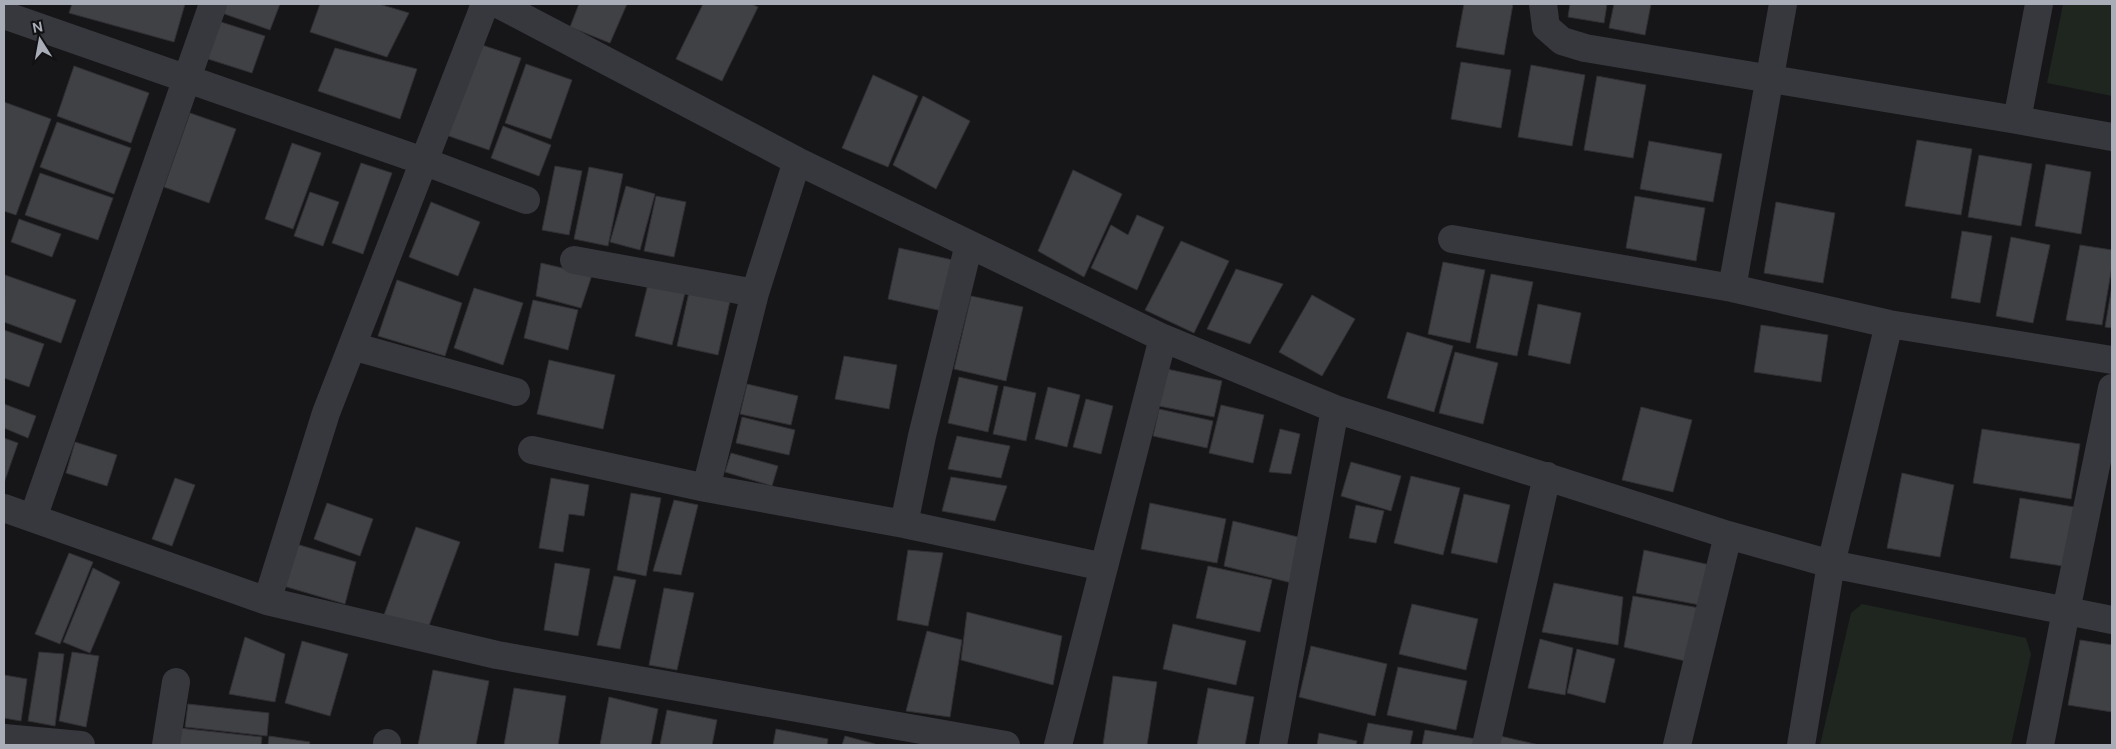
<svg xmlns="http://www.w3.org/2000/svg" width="2116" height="749" font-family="'DM Sans',sans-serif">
	<rect width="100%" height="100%" fill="#161618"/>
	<!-- green -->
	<path fill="#1e261f" d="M2063,4H2112V96L2047,83Z
		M1862,604L2026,638L2031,654L2011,745H1820L1851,613Z"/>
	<!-- building -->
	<path fill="#404145" stroke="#303034" d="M72,4H185L174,42L69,13Z
		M222,4H280L270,30L219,12Z
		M320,4H379L409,13L387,57L310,32Z
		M579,4H627L610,43L570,27Z
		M703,4H751L758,7L722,81L676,59Z
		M1464,4H1513L1504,55L1456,47Z
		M1570,4H1607L1604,23L1568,17Z
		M1614,4H1651L1645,35L1609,28Z
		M218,21L265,36L252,73L205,58Z
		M476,43L521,58L489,150L443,134Z
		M335,48L417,69L400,119L318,91Z
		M1461,62L1511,70L1501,128L1451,119Z
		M526,64L572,80L551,139L505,123Z
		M1531,65L1585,75L1572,146L1518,137Z
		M74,66L149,93L131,143L57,116Z
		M873,75L918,96L888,167L842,148Z
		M1597,76L1646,85L1633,158L1584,150Z
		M923,96L970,121L936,189L893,165Z
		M4,102L51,119L16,215L4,211Z
		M190,113L236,129L209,203L164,187Z
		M57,122L131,148L114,194L40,167Z
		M503,126L551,145L539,176L491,158Z
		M1917,140L1972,149L1961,215L1905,206Z
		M1649,141L1722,154L1713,202L1640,189Z
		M292,143L321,153L293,229L265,219Z
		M1979,155L2032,164L2021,226L1968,217Z
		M361,163L392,173L363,254L332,243Z
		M2046,164L2091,172L2081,234L2035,226Z
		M555,166L582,171L569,235L542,230Z
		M589,167L623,174L608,246L574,239Z
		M1073,170L1122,194L1084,277L1038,251Z
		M40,173L113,198L98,240L25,215Z
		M626,186L655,194L640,250L610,242Z
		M310,192L339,202L323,246L294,236Z
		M656,196L686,202L674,257L644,251Z
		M1635,196L1705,208L1696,261L1626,248Z
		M431,202L480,222L458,276L409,257Z
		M1776,202L1835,213L1823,283L1764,273Z
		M1137,215L1164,227L1137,290L1091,268L1111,225L1128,235Z
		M19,219L61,234L52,257L11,242Z
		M1962,231L1992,236L1980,303L1951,298Z
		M2011,237L2050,245L2033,323L1996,316Z
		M1181,241L1229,261L1194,333L1145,310Z
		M2080,245L2112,250V266L2102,325L2066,320Z
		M899,248L953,260L942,311L888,299Z
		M1443,262L1485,270L1470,343L1428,334Z
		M541,263L592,275L581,308L536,296Z
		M1236,269L1283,284L1250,344L1207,329Z
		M1491,274L1533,282L1517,356L1476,348Z
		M5,275L76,300L61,343L4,322Z
		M397,280L462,303L445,356L378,336Z
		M648,284L685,293L672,345L635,336Z
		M2112,286V328L2105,327Z
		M474,288L523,303L503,365L454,348Z
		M689,292L730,301L718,355L677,346Z
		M1312,295L1355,319L1322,376L1279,352Z
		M971,296L1023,307L1006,381L954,369Z
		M533,300L578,310L568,350L524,338Z
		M1538,304L1581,313L1570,364L1528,355Z
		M1761,325L1828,335L1821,382L1754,372Z
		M4,330L44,344L29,387L4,378Z
		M1407,332L1453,346L1434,412L1387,398Z
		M1455,352L1498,363L1483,424L1439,413Z
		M844,356L897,365L889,409L835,399Z
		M549,360L615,375L603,429L537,414Z
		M1167,369L1222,381L1214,417L1159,406Z
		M959,377L998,386L988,432L948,423Z
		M747,384L798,396L791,425L740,414Z
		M1004,386L1036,393L1026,441L993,434Z
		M1048,387L1080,395L1067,447L1035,439Z
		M1086,399L1113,406L1101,454L1073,447Z
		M4,404L36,416L28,438L4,428Z
		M1221,405L1264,415L1253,463L1209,453Z
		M1641,407L1692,420L1673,492L1622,480Z
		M1159,409L1213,421L1207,448L1153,436Z
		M742,417L795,430L789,455L736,443Z
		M1280,429L1300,434L1291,474L1269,472Z
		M1982,429L2080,444L2071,499L1973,483Z
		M957,436L1010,446L1001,478L948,469Z
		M4,438L18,443L4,483Z
		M75,442L117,455L107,486L66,473Z
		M731,453L778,466L772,486L725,472Z
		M1351,462L1401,476L1391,511L1341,496Z
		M1902,473L1954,485L1940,557L1887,548Z
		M1411,476L1460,488L1443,555L1394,543Z
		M951,477L1007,486L995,521L942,511Z
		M175,478L195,485L172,546L152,539Z
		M551,478L589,485L584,516L569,514L563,552L539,548Z
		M631,493L661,498L646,576L617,570Z
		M1464,494L1510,505L1497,563L1451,553Z
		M2020,498L2074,507L2063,566L2010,558Z
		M674,500L698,505L681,575L653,571Z
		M327,503L373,519L360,556L314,539Z
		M1150,503L1226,519L1217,563L1141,549Z
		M1356,505L1384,511L1376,543L1349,538Z
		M1233,521L1298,537L1292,583L1224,566Z
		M416,527L460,542L427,631L384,615Z
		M293,543L356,562L345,604L280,585Z
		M908,550L943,553L928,626L897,620Z
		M1644,550L1710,565L1700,605L1636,593Z
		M69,553L93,562L60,644L35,634Z
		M555,563L590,569L578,636L544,630Z
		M1208,566L1272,580L1260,632L1196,618Z
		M93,568L120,582L90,653L63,642Z
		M614,576L636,580L620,649L597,645Z
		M1554,583L1623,597L1618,645L1542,632Z
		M664,588L694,593L677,670L649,665Z
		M1633,596L1705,609L1694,663L1624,647Z
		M1412,604L1478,619L1466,670L1399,654Z
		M967,612L1062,636L1053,685L961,660Z
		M1173,624L1246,641L1236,685L1163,669Z
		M927,631L962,640L950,717L906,711Z
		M245,637L285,654L275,702L229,694Z
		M1540,639L1573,648L1565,695L1528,688Z
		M2080,640L2112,645V712L2068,705Z
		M302,641L348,654L330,716L285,703Z
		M1311,646L1387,664L1375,716L1299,697Z
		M1577,649L1615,659L1605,703L1567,693Z
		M39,652L64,654L55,726L28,721Z
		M72,652L99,656L86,727L59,721Z
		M1398,667L1467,681L1456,730L1387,715Z
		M433,670L489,681L476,745H418Z
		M4,675L27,679L21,721L4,718Z
		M1113,676L1157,682L1147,745H1103Z
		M514,688L566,696L558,745H504Z
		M1208,688L1254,697L1245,745H1197Z
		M609,697L658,709L651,745H600Z
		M188,704L269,713L267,736L185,727Z
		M667,710L717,720L712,745H660Z
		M1368,723L1413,731L1410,745H1363Z
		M179,728L262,737L261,745H177Z
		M776,729L828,739L827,745H773Z
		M1425,730L1476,739L1475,745H1422Z
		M1319,733L1357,741L1356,745H1317Z
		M269,736L310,742L309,745H268Z
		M845,736L875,744V745H842Z
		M1500,736L1539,745H1498Z"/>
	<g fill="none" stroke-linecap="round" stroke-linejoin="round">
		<!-- street -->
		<path stroke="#37383d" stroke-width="28" d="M498,4L797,161L1163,338L1335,409L1728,535L1831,564L2112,620
			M1543,4L1546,27L1562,41L1585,48L2017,120L2039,4
			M1783,4L1732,288L1889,324L2112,360
			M4,15L423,161L526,200
			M2017,120L2112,137
			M1452,239L1732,288
			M574,260L755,293
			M352,346L516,392
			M532,450L706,488L904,524L1104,567
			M706,488L755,293L797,161
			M4,508L267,601L326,413L485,4
			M33,518L213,4
			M904,524L922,436L969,244
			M267,601L497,655L1006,745
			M4,738L81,745
			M166,745L176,682
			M387,745V743
			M1058,745L1163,338
			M1273,745L1335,409
			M1486,745L1547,476
			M1677,745L1728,535
			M1801,745L1831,564L1889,324
			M2040,745L2066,611L2112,388"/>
	</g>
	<!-- border -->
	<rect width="2116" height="749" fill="none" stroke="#a8adb8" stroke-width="10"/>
	<!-- north arrow -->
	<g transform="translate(40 40) rotate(349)" stroke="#111113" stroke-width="4" paint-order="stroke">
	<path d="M0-4L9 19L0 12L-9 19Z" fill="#a8adb8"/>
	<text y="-8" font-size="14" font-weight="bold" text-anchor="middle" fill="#a8adb8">N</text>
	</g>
</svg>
